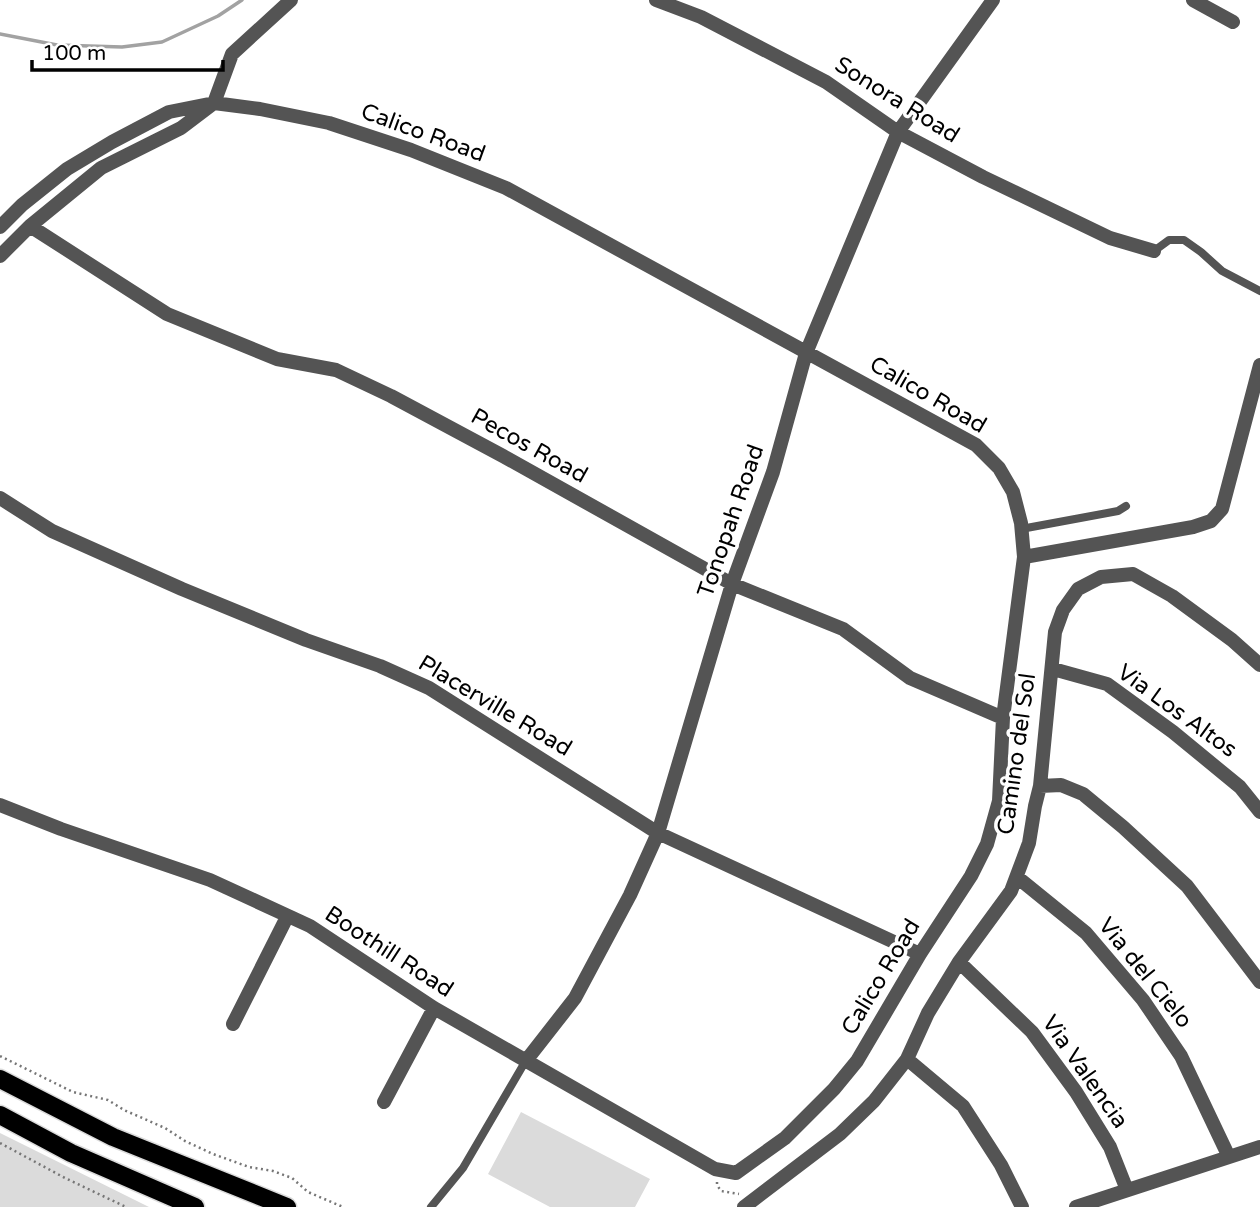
<svg xmlns="http://www.w3.org/2000/svg" width="1260" height="1207" font-family="'Varela Round',sans-serif">
	<rect width="100%" height="100%" fill="#fff"/>
	<!-- green -->
	<path fill="#dbdbdb" d="M521,1112L650,1179L635,1207H550L488,1174Z
		M0,1133L149,1207H0Z"/>
	<g fill="none" stroke-linecap="round" stroke-linejoin="round">
		<!-- stream -->
		<path stroke="#a2a2a2" stroke-width="3.5" d="M0,34L57,45L122,47L162,42L218,16L242,0"/>
		<defs>
			<path id="primary" d="M0,1079L113,1137L287,1207
				M0,1115L71,1153L195,1207"/>
		</defs>
		<!-- primary casing -->
		<use href="#primary" stroke="#dbdbdb" stroke-width="21"/>
		<!-- path -->
		<path stroke="#767676" stroke-width="2.5" stroke-dasharray="2 3.5" stroke-linecap="butt" d="M0,1056L73,1092L108,1100L124,1110L165,1128L185,1141L213,1154L249,1167L273,1171L292,1178L308,1192L343,1207
			M0,1143L65,1178L126,1207
			M717,1182V1185L721,1191L739,1194"/>
		<!-- service -->
		<path stroke="#545454" stroke-width="8" d="M1154,251L1169,240H1184L1201,252L1222,271L1260,291
			M1021,529L1118,511L1126,506
			M431,1207L463,1168L525,1062"/>
		<!-- minor -->
		<path stroke="#545454" stroke-width="14" d="M656,0L701,17L826,82L898,132L983,177L1110,238L1154,251
			M1193,0L1233,22
			M30,226L167,314L277,359L336,370L391,396L503,456L732,584L843,629L910,678L1003,718
			M0,227L22,205L67,169L112,142L169,112L214,103L260,109L329,123L411,150L506,188L976,445L999,468L1013,492L1021,523L1024,557L1003,718L999,801L987,844L971,876L920,954L857,1061L834,1089L785,1138L736,1173L715,1169L434,1008L310,926L210,880L61,829L0,805
			M0,256L30,226L101,168L181,128L214,103L232,54L291,0
			M0,498L52,531L182,589L306,640L380,666L429,688L658,833L920,954
			M1024,557L1193,527L1211,521L1222,509L1260,365
			M1053,669L1107,684L1173,732L1240,787L1260,812
			M1040,786L1061,785L1083,794L1123,827L1187,886L1260,982
			M1017,877L1086,933L1143,1000L1181,1056L1229,1157
			M959,962L1032,1032L1076,1092L1110,1147L1127,1190
			M233,1024L287,917
			M907,1059L963,1106L1001,1165L1022,1207
			M525,1062L575,998L630,895L658,833L732,584L773,472L806,353L898,132L993,0
			M384,1102L434,1008
			M744,1207L840,1134L874,1101L907,1059L928,1013L959,962L1011,891L1029,843L1035,806L1040,786L1055,632L1063,610L1078,589L1101,577L1133,574L1172,596L1232,640L1260,665
			M1076,1207L1260,1147"/>
		<!-- primary -->
		<use href="#primary" stroke="#000" stroke-width="18"/>
	</g>
	<g text-anchor="middle" dominant-baseline="central" stroke-width="7" stroke-linejoin="round" paint-order="stroke">
		<!-- street labels -->
		<g font-size="23" fill="#000" stroke="#fff">
			<text transform="translate(897 100) rotate(32)">Sonora Road</text>
			<text transform="translate(423 133) rotate(20)">Calico Road</text>
			<text transform="translate(928 395) rotate(30)">Calico Road</text>
			<text transform="translate(529 446) rotate(29)">Pecos Road</text>
			<text transform="translate(731 521) rotate(-71)">Tonopah Road</text>
			<text transform="translate(495 706) rotate(31)">Placerville Road</text>
			<text transform="translate(1177 711) rotate(36)">Via Los Altos</text>
			<text transform="translate(1017 754) rotate(-82)">Camino del Sol</text>
			<text transform="translate(389 952) rotate(33)">Boothill Road</text>
			<text transform="translate(1145 973) rotate(51)">Via del Cielo</text>
			<text transform="translate(881 977) rotate(-59)">Calico Road</text>
			<text transform="translate(1085 1072) rotate(55)">Via Valencia</text>
		</g>
	</g>
	<!-- scale -->
	<path d="M32 60v10h191v-10" fill="none" stroke="#000000" stroke-width="3.5"/>
	<text x="42" y="60" font-size="21" fill="#000000" stroke="#ffffff" stroke-width="5" paint-order="stroke">100 m</text>
</svg>
